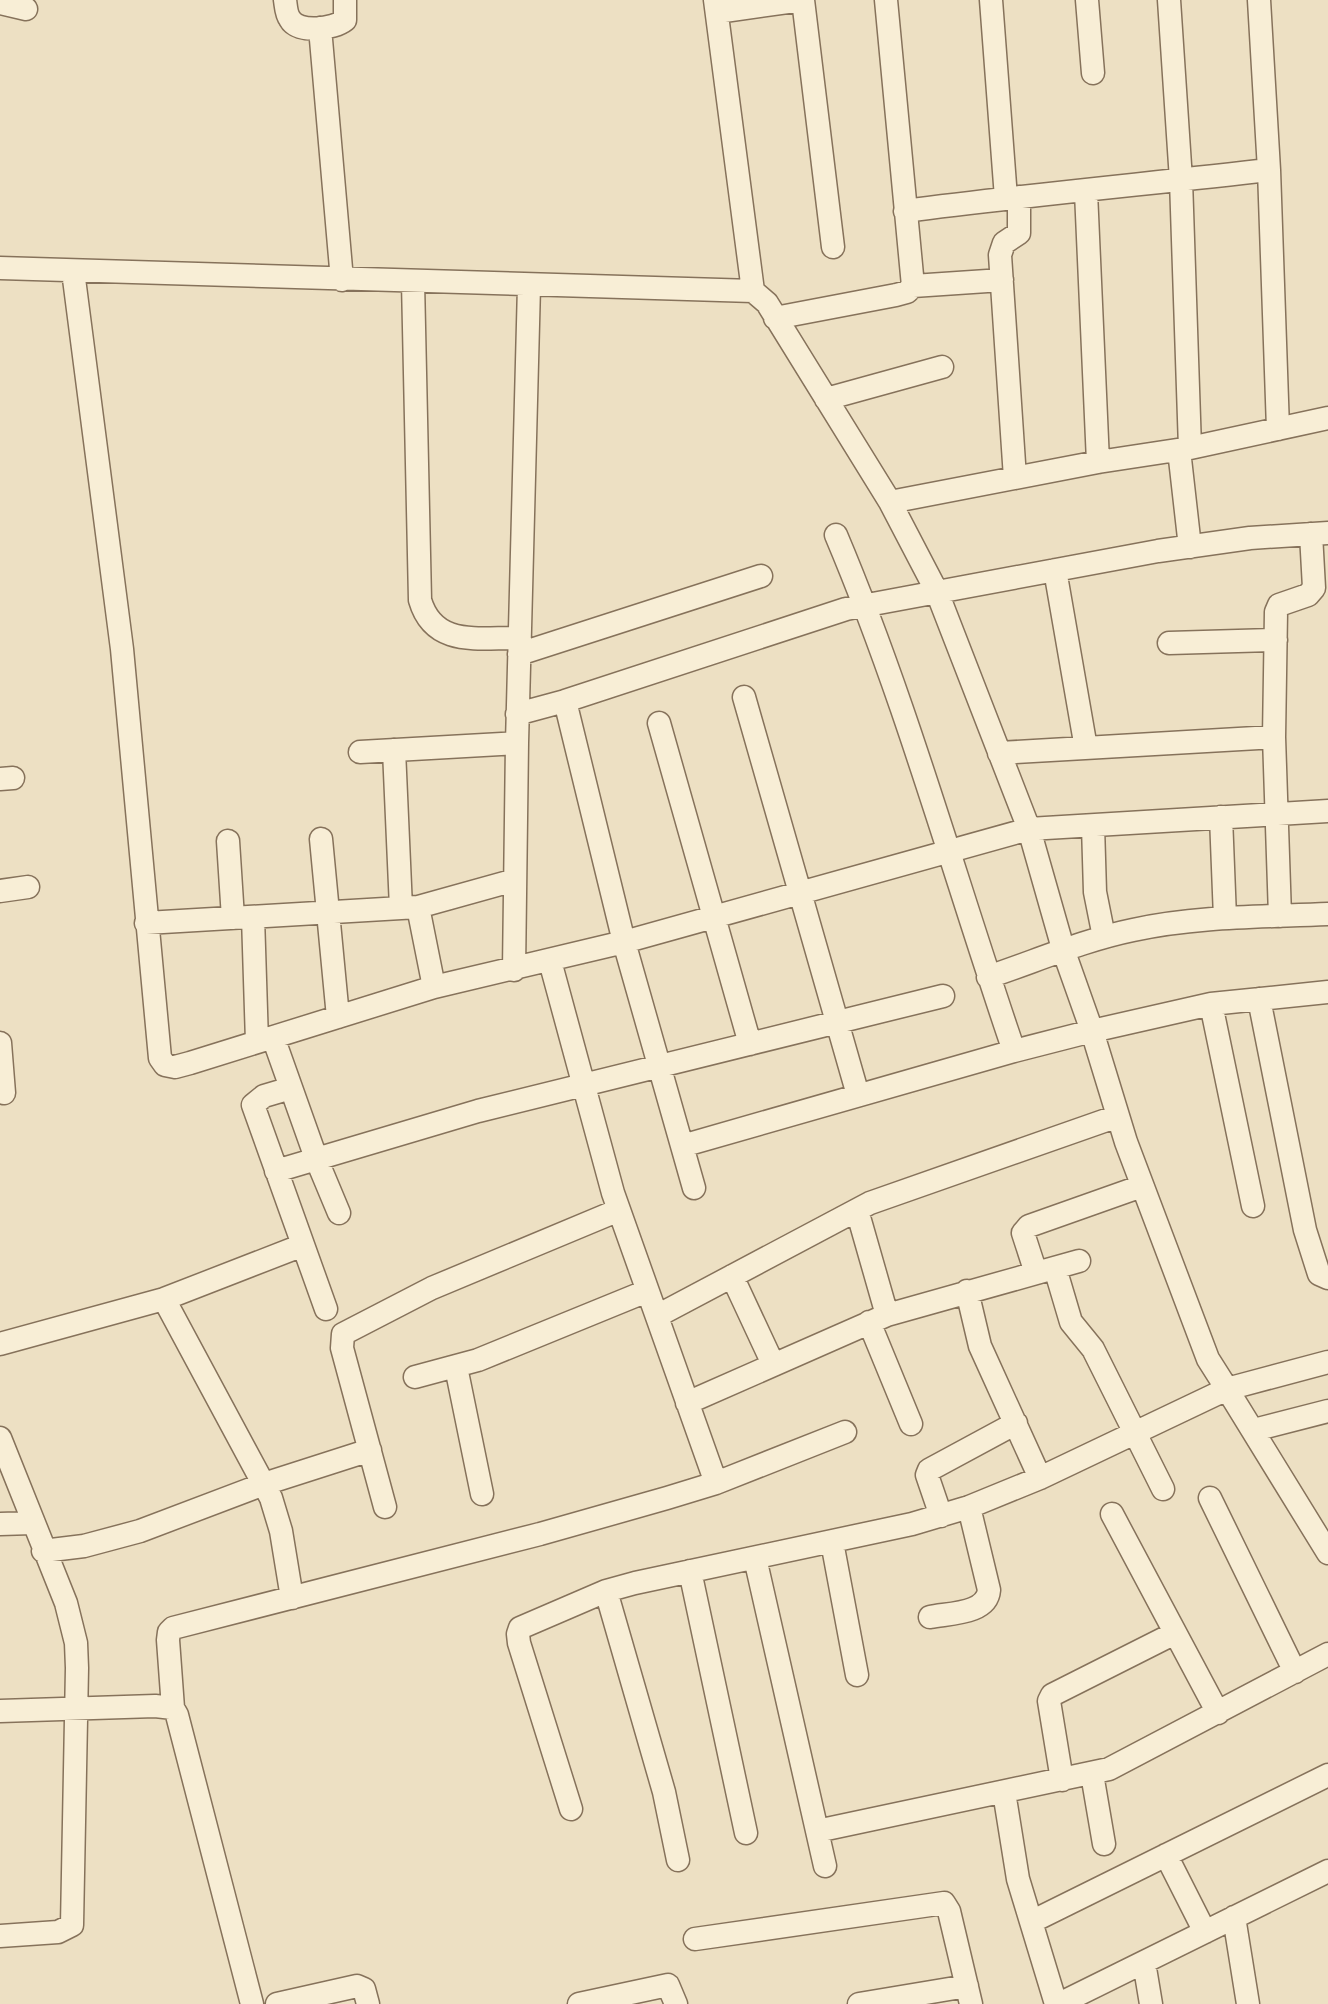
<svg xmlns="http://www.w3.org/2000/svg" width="1328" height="2004" font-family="Literata,serif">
	<rect width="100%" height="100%" fill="#ede0c3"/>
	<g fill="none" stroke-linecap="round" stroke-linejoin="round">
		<defs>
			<path id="minor" d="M285,0C286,6 286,14 290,19C298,34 334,29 345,20V0
				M715,0L753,291
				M803,0L833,247
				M991,0L1006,198
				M1087,0L1093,73
				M1169,0L1181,180L1190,448
				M1259,0L1269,170L1278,429
				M0,3L26,9
				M717,12L802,0
				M320,28L342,280
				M1086,192L1098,462
				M905,211C1026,195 1147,184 1269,170
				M0,268L753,291L767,303L890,502L1098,462L1190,448L1328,418
				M73,271L122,649L160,1058L165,1065L175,1067L190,1063L434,987L624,942L694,1188
				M413,282L420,600C434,648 479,637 519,638
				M913,286L1002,280
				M775,318L896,295L907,292L913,286L886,0
				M826,399L942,367
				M1179,450L1190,547
				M1015,478L1000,255L1004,243L1019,233V197
				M890,502L937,592L1029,829L1328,811
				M1328,533L1250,538L1158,551L846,609L565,701L624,942L1029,829L1064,952L1092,1031L1211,1004L1328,992
				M836,535C907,703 955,879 1014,1051
				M1055,570L1086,748
				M1169,643L1276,640
				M519,654L761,576
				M744,697L858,1095
				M517,714L565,701
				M659,723L750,1044
				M394,750L401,908
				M360,752L517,743
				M999,753L1274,737
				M0,779L13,778
				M1221,817L1225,918
				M1093,826L1095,892L1104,937
				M321,839L338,1017
				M228,841L233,918
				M0,891L28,887
				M418,907L434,987
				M1280,916L1274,737L1276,612L1279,605L1308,595L1314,588L1311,534
				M253,917L257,1042
				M146,923L418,907L515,880
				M550,961L613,1193L716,1483
				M514,970L517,743L529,286
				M988,977C1036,961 1084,940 1133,930C1197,916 1263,917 1328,914
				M1259,999L1305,1230L1319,1274L1328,1278
				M1211,1004L1253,1206
				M273,1037L316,1158L339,1213
				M0,1043L4,1093
				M291,1088L264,1096L253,1105L326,1309
				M276,1171L478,1111L943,996
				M857,1210L887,1315
				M1055,1268L1071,1322L1093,1349L1163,1489
				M1036,1273L1023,1233L1029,1226L1142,1186
				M732,1276L773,1364
				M967,1291L980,1346L1040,1478
				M164,1299L271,1498L281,1531L292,1598
				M657,1316L870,1203L1118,1116
				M869,1322L911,1424
				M0,1344L164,1299L303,1245
				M1328,1362L1227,1389L1328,1553
				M456,1367L482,1494
				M415,1377L478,1360L647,1291
				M687,1403L887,1315L1079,1261
				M1254,1430L1328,1411
				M0,1438L66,1603L76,1643L77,1668L72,1925L58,1932L0,1936
				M1210,1498L1295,1672
				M385,1507L342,1348L343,1334L432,1288L619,1210
				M1112,1514L1218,1713
				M941,1516L927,1475L929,1470L1016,1423
				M0,1524L33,1523
				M832,1542L857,1675
				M43,1551L84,1546L140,1531L264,1484L370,1450
				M755,1558L825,1866
				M690,1571L746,1833
				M606,1591L664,1792L678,1860
				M930,1617C950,1613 987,1614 989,1590L969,1507
				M173,1708L168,1640L169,1632L173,1628L540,1534L667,1498L716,1483L845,1432
				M0,1711L155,1706L173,1708L177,1715L252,2004
				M1092,1774L1104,1844
				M1062,1780L1049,1701L1052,1695L1175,1633
				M1004,1792L1018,1879L1056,2004
				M571,1809L519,1643L518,1634L520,1628L606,1591L635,1583L912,1524L969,1507L1040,1478L1227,1389L1208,1359L1126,1142L1092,1031L1014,1051L682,1146
				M817,1831L1109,1769L1328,1654
				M1166,1855L1205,1932
				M1234,1917L1248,2004
				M1031,1922L1328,1775
				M695,1939L944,1903L949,1911L971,2004
				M1144,1962L1151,2004
				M277,2004L357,1986L364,1989L368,2004
				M579,2004L668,1985L676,2004
				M859,2004L967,1986
				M1059,2004L1328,1871"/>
		</defs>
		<!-- minor casing -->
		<use href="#minor" stroke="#86725b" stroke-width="25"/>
		<!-- minor -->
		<use href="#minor" stroke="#f8eed6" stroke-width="22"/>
	</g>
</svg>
